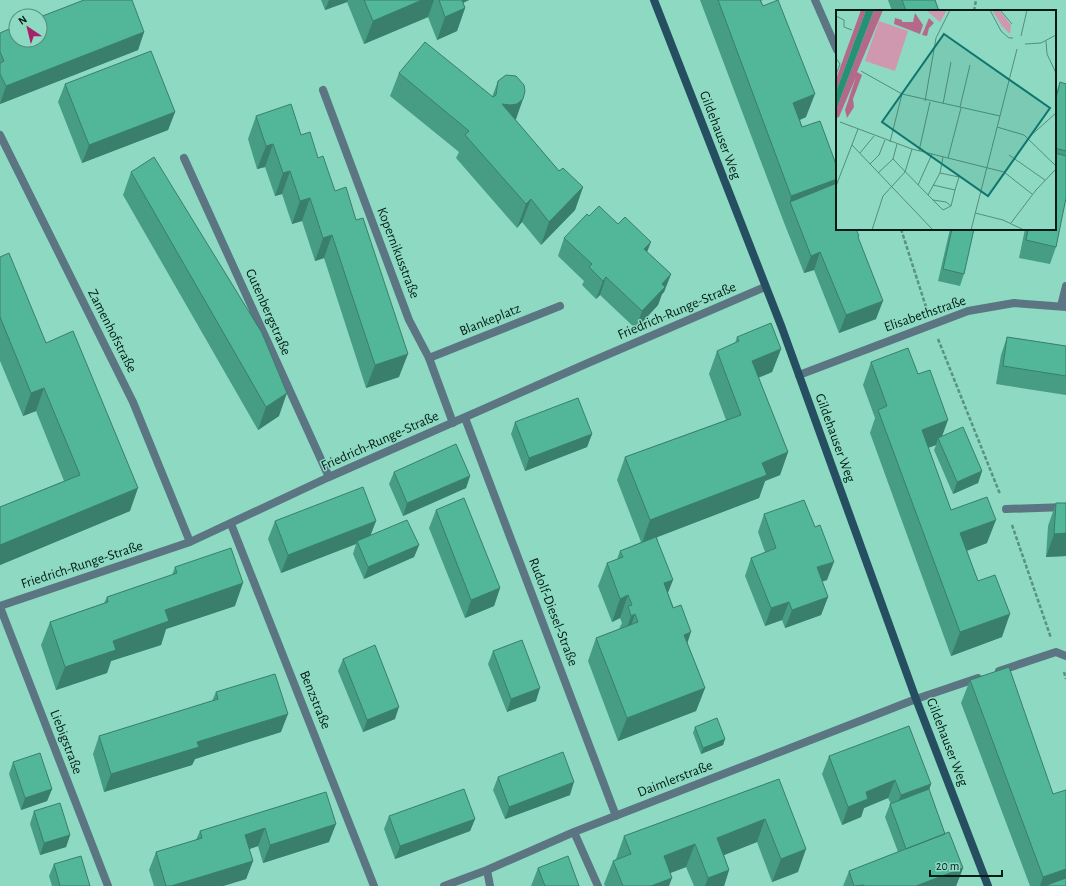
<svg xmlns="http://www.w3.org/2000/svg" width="1066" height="886" font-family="'Alegreya Sans',sans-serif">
	<rect width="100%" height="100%" fill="#8ed9c1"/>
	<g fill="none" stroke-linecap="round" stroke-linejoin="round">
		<!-- path -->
		<path stroke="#599280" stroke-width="2.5" stroke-dasharray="4 2" stroke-linecap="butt" d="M974,11L976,0
			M901,229L927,310
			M938,339L1000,494
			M1012,525L1051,638
			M1064,672L1066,679"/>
		<!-- lane -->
		<path stroke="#5b7583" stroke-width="8" d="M815,0L837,50
			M429,358L560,306"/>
		<!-- street -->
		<path stroke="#5b7583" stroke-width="8" d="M323,90L409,320L429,358L453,423
			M0,135L133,402L190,542
			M184,158L329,477
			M1061,306L1066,286
			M799,375L968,311L1014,303L1066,307
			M465,418L616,816
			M1006,509L1066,507
			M231,524L374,886
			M0,606L190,542L329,477L588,363L765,287
			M0,607L108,886
			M999,671L1056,652L1066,656
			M574,832L598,886
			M487,870L490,886
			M444,886L487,870L574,832L870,717L916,699L978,678"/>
		<!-- secondary -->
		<path stroke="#254e61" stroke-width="8" d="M654,0L782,328L916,699L988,886"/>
	</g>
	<!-- wall -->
	<path fill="#479d84" d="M321,0H469L463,3L465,8L457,31L437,40L428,17L364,44L347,2L325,10Z
		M700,0H763L761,1L806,117L800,120L837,229L859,236L858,238L876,319L839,333L814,270L804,273L783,220Z
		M888,0H935L939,11H892Z
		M144,32L138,50L0,104V33Z
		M399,73L492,97L498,81L523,99L515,120L559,171L583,187L575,210L541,245L522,222L517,228L456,158L459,152L390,96Z
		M1060,82L1066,84V198L1056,247L1050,264L1019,258L1025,229H1055V97Z
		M65,84L175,112L168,130L82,163L58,102Z
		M256,116L301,135L318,158L335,191L399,377L366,388L324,258L315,261L302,221L292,224L282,194L275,196L265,167L257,169L248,139Z
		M131,172L279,416L258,430L123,195Z
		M589,216L647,252L671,274L664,292L662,294L658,305L636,329L600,295L596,299L582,285L584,281L558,256L564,238Z
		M950,229H974L964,274L960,286L938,281Z
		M0,257L46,343L130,511L0,565V507L64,481L36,411L23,416L0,361Z
		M737,337L781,349L772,372L758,378L788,452L780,475L765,481L759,498L657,537L668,593L705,688L696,711L618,741L588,661L596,638L619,629L622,623L620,618L612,622L598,586L607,563L617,559L620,551L641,542L617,480L625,457L726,420L709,374L717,351L735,343Z
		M1007,337L1066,346V395L996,384L1001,355Z
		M871,362L918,374L942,436L982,471L978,483L953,494L934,450L936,445L928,448L951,510L987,543L967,551L978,581L1002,637L951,656L870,433L875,418L863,385Z
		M515,422L592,434L587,447L525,471L511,434Z
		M394,472L470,476L466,488L403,516L389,484Z
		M1056,503H1066V556L1046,557L1048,526Z
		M436,510L500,588L494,606L465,618L429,528Z
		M764,514L827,580L822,581L828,597L821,615L785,628L782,620L765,626L745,576L751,558L765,552L758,532Z
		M275,521H376L370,536L419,545L414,557L364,579L353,554L356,544L281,573L268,539Z
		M175,567L235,606L166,629L161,645L111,661L107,673L56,690L41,645L50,622L104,603L107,597L172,575Z
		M493,651L536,701L507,712L488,664Z
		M343,659L395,719L363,732L338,671Z
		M970,680L1053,794L1066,886H1030L961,703Z
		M216,692L281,732L195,759L192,765L104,792L93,754L99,736L212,701Z
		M695,727L725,739L723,745L701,754L693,733Z
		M829,756L931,784L929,789L945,834L963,868L956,886H843L849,871L898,852L885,817L890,804H891L888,798L864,808L861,817L842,825L822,774Z
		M13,762L52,789L47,801L21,810L9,774Z
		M498,777L570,795L505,819L493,790Z
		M779,779L798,872L772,882L757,842L724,855L729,870L724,886H694L686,867L670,873L669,886H605L604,884L613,861L616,859L624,836Z
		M326,792L329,842L263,863L258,846L249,849L253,861L246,879L223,886H154L149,870L156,852L196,840L200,831Z
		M34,811L70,835L66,847L40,855L30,824Z
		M389,816L475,819L470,831L395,859L384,829Z
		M54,864L90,886H52L49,876Z
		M538,868L579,886H531Z"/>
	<!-- shaded-wall -->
	<path fill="#397f6b" d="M329,0H348L347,2L325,10Z
		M422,0H434L428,17L364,44L373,21Z
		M451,0H469L448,9Z
		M465,8L457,31L437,40L445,17Z
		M144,32L138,50L0,104L6,86Z
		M815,94L806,117L785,126L793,103Z
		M523,99L515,122L502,104Z
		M175,112L168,130L82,163L89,145Z
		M273,144L265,167L257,169L266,146Z
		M290,171L282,194L275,196L283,173Z
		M837,179V187L790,202L791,196Z
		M583,187L575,210L541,245L549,222Z
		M310,198L302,221L292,224L300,201Z
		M531,199L522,222L517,228L526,204Z
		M332,235L324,258L315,261L323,238Z
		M651,242L644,260V249Z
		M820,252L814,270L804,273L811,256Z
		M671,274L664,292L662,294L658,305L636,329L642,311L662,284Z
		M606,277L600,295L596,299L603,281Z
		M883,301L876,319L839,333L846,315Z
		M781,349L772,372L743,384L752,361Z
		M408,354L399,377L366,388L375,365Z
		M44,388L36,411L23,416L31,393Z
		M287,393L279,416L258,430L266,407Z
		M948,420L940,442L938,438L936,445L913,453L922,430Z
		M592,434L587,447L525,471L529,458Z
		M788,452L780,475L765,481L759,498L642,543L650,520L762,463Z
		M982,471L978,483L953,494L957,482Z
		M470,476L466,488L403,516L407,503Z
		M138,488L130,511L0,565V545Z
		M996,520L987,543L952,556L960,533Z
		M376,521L369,539L357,541L356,544L281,573L288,555Z
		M1066,533V556L1046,557L1054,534Z
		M419,545L414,557L364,579L368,567Z
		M834,562L827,580L811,585L817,567Z
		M673,580L664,603V583Z
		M243,583L235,606L166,629L161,645L111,661L107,673L56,690L65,667L113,641L165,610Z
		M500,588L494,606L465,618L471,600Z
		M628,595L620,618L612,622L620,599Z
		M828,597L821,615L785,628L792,610Z
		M789,602L782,620L765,626L771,608Z
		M635,614L627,637L623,639L631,616Z
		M1010,614L1002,637L951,656L960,632Z
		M691,632L683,656L684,635Z
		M540,688L536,701L507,712L511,699Z
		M705,688L696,711L618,741L627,718Z
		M399,707L395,719L363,732L367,720Z
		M288,714L281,732L195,759L192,765L104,792L111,774L197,742Z
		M725,739L723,745L701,754L703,748Z
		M895,780L888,798L864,808L861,817L842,825L848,807L866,792Z
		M574,782L570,795L505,819L509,807Z
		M931,784L925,802L894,813L901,795Z
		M52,789L47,801L21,810L25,798Z
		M475,819L470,831L395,859L400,846Z
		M765,819L757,842L709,861L717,838Z
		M336,824L329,842L263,863L270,845Z
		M265,828L258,846L238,853L245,835Z
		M70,835L66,847L40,855L44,843Z
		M695,844L686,867L655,879L664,856Z
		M806,849L798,872L772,882L781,859Z
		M253,861L246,879L223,886H171Z
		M963,868L956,886H916Z
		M1066,869V886L1047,885L1046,886H1040L1043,877Z
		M729,870L724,886H705L708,878Z
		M672,878L669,886H651Z"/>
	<!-- building -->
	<path fill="#52b699" stroke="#397f6b" d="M84,0H132L144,32L6,86L0,74V63L4,61L0,52V33L16,26V40H40V17Z
		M364,0H422L373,21Z
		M439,0H462L465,8L445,17Z
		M718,0H760L763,6L778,0L815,94L793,103L802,127L820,121L837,167V179L791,196Z
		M902,0H935L939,11H906Z
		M425,42L493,97L496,95L498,81L506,75L516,76L524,85L525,91L523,99L517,104L510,105L502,104L559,171L563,168L583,187L549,222L531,199L526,204L465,135L469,131L399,73Z
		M151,51L175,112L89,145L65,84Z
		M1060,82L1066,84V151L1055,148V102Z
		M291,104L301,135L310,132L318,158L323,156L335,191L346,187L356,220L363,218L408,354L375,365L332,235L323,238L310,198L300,201L290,171L283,173L273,144L266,146L256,116Z
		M1055,153L1066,156V198L1056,247L1026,240L1028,229H1055Z
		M154,157L262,333L287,393L266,407L131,172Z
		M837,183V229H856L859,236L858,237L883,301L846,315L820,252L811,256L790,202Z
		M599,206L618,224L625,217L651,242L644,249L671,274L662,284L665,287L642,311L606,277L603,281L589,267L592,264L564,238L587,214L589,216Z
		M952,229H974L964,274L943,269Z
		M9,253L46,343L73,331L138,488L0,545V507L80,475L44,388L31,393L0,317V257Z
		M771,323L781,349L752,361L788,452L762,463L767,475L650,520L625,457L741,415L717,351L739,341L737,337Z
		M1007,337L1066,346V376L1003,366Z
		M908,348L918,374L930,370L948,420L922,430L951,510L987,497L996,520L960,533L978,581L995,575L1010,614L960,632L878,410L887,406L871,362Z
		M578,398L592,434L529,458L515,422Z
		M963,427L982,471L957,482L938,438Z
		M456,444L470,476L407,503L394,472Z
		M363,487L376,521L288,555L275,521Z
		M464,498L500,588L471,600L436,510Z
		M804,500L815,527L820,525L834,562L817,567L828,597L792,610L789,602L771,608L751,558L776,548L764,514Z
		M1056,503H1066V533L1054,534Z
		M407,520L419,545L368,567L357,541Z
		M656,537L673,580L664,583L673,608L681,605L691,632L684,635L705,688L627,718L596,638L638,622L635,614L631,616L628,606L632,605L628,595L620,599L607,563L623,557L620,551Z
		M231,548L243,583L165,610L169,621L113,641L116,650L65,667L50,622L108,602L107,597L177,573L175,567Z
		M522,640L540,688L511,699L493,651Z
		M375,645L399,707L367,720L343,659Z
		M1009,667L1053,794L1066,790V869L1043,877L970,680Z
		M275,674L288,714L197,742L199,747L111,774L99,736L218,699L216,692Z
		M717,718L725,739L703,748L695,727Z
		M909,726L931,784L901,795L895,780L866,792L868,799L848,807L829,756Z
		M563,752L574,782L509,807L498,777Z
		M40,753L52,789L25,798L13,762Z
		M779,779L806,849L781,859L765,819L717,838L729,870L708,878L695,844L664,856L672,878L651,886H623L613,861L631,854L624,836Z
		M464,789L475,819L400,846L389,816Z
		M929,789L945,834L906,849L890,804Z
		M326,792L336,824L270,845L265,828L245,835L253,861L171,886H166L156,852L202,838L200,831Z
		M60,803L70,835L44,843L34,811Z
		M949,832L963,868L916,886H864V885L854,886L849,871Z
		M81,856L90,886H60L54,864Z
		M568,856L579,886H545L538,868Z
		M1066,878V886H1047V885Z"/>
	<g text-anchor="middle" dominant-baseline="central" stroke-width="3" stroke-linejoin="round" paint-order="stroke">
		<!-- street labels -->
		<g font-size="14" fill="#001c14" stroke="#8ed9c1">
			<text transform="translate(720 135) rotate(69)">Gildehauser Weg</text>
			<text transform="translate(398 253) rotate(69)">Kopernikusstraße</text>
			<text transform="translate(677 311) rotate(-23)">Friedrich-Runge-Straße</text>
			<text transform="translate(268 312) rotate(66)">Gutenbergstraße</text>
			<text transform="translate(925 314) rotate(-19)">Elisabethstraße</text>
			<text transform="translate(490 320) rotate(-22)">Blankeplatz</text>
			<text transform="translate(112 331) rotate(63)">Zamenhofstraße</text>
			<text transform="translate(835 438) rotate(70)">Gildehauser Weg</text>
			<text transform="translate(380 441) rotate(-24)">Friedrich-Runge-Straße</text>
			<text transform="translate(82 565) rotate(-18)">Friedrich-Runge-Straße</text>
			<text transform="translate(553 612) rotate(69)">Rudolf-Diesel-Straße</text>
			<text transform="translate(315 700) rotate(68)">Benzstraße</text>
			<text transform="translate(66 742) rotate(69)">Liebigstraße</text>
			<text transform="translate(947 742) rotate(69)">Gildehauser Weg</text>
			<text transform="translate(675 779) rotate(-21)">Daimlerstraße</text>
		</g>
	</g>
	<!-- overview -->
	<g transform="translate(836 10)">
		<rect width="220" height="220" fill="#8ed9c1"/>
		<path d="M90,0H111L104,12ZM156,0H163L175,15L174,24L166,16Z" fill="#cf98af"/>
		<path d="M25,0H30L0,82V69ZM38,0H47L21,62L26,65L17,89L18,97L11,108L9,100L20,67L3,107L0,108V100ZM79,3L87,15L84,24L58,14L59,8L66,10V12H77ZM93,8L98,13L93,18L91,26L86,25Z" fill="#b4698b"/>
		<path d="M43,11L72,21L59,61L29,51Z" fill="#cf98af"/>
		<path d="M30,0H38L0,100V82Z" fill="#259175"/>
		<path fill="none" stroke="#558d7c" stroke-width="1" d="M154,0L165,21L173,28H177M164,0L176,14M0,6L8,10V17L16,20M185,26L191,0M210,31L211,44L220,63M189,34L205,33L220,25M0,48L4,54L0,65M25,61L66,84L164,106M89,91L100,28L114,0M107,94L115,52M124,97L134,55M4,112L76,139L168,162L196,184M161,117L188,125L220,156M192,128L220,103M54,132L66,84M16,135L97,220M83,141L94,92M24,143L38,126M173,145L209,170M112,148L125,98M57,149L92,185L104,163L107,147M34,154L43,145L49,130M42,163L57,149L61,134M104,163L123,167L119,180M82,175L96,144M97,175L119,180L115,196M0,176L22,119M92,185L107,200L115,196L110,192L97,190M139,203L167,210L188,220M175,213L200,180L220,159M36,220L47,186L69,162L76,139M135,220L181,39"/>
		<path fill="#0f766e" fill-opacity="0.15" stroke="#0f766e" stroke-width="2" d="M108,24L214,98L152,186L46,112Z"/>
		<rect width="220" height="220" fill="none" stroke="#001c14" stroke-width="2"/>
	</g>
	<!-- north arrow -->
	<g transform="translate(28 28) rotate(325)"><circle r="19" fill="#8ed9c1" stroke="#558d7c"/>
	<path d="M0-3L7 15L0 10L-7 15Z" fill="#a6216c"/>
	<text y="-6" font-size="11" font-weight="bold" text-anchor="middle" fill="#001c14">N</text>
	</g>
	<!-- scale -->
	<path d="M930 870v6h72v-6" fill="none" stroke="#001c14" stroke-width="2"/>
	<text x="936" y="870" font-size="12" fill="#001c14" stroke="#8ed9c1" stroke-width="3" paint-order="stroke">20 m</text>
</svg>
